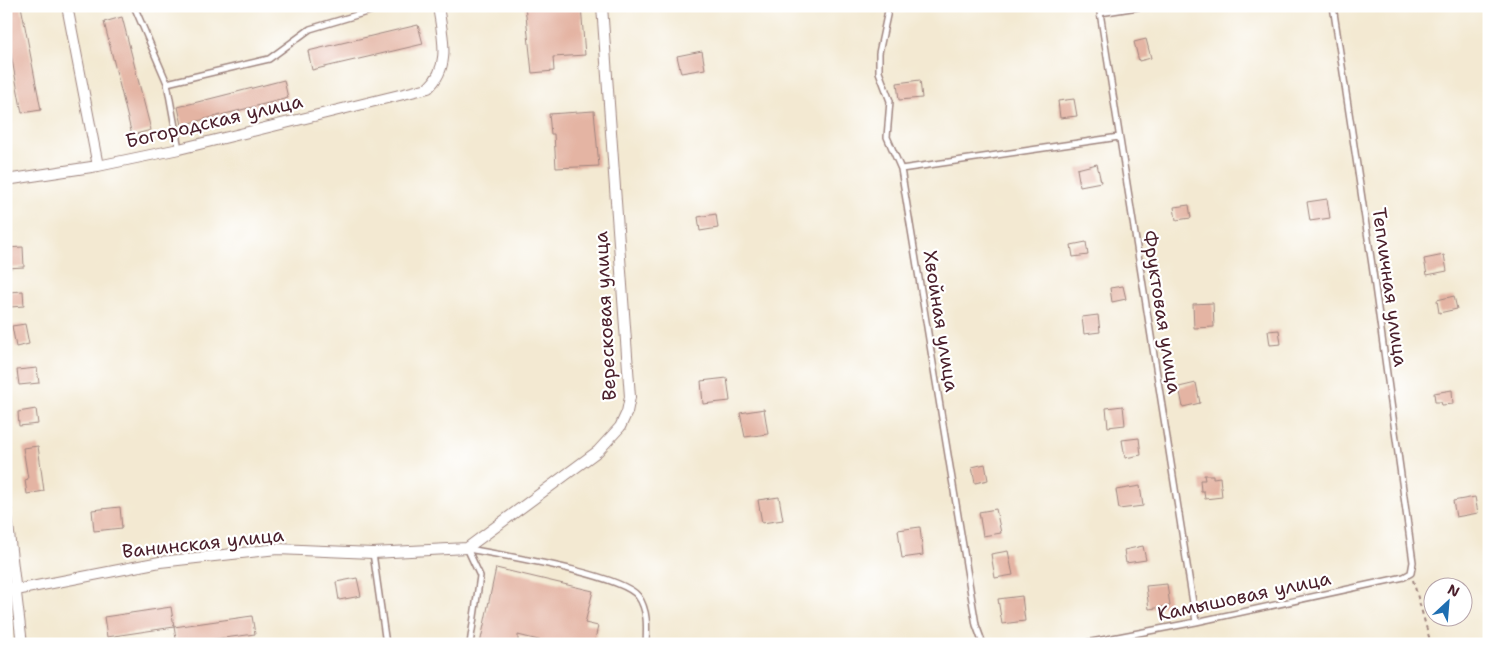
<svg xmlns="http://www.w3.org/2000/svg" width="1495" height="650" font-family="'Shantell Sans',sans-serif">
	<rect width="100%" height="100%" fill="#fff"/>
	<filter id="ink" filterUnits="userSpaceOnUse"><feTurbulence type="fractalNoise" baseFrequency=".02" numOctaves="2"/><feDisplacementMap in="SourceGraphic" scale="10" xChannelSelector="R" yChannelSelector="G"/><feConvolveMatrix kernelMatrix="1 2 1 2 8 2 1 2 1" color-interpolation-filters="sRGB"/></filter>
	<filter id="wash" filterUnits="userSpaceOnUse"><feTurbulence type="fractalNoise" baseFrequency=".0096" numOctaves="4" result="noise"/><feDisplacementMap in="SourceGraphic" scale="20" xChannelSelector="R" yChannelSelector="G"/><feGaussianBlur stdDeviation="1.12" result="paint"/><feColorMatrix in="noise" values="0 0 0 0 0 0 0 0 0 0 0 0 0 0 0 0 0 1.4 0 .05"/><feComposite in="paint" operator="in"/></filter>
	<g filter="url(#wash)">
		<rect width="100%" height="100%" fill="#f3e9d2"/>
		<g id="blocks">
			<!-- building -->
			<path fill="#e4b4a3" d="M6,6H21L41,110L22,113L6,28Z
				M525,6H581L585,55L553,57L554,71L532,73Z
				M122,17L151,130L132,135L104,22Z
				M418,25L423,44L312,70L308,51Z
				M1146,39L1151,58L1139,61L1134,42Z
				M702,51L705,69L681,73L677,56Z
				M284,80L288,98L182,125L178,107Z
				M920,80L922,98L899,100L897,83Z
				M1074,99L1077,116L1060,118L1058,101Z
				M594,111L599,166L556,168L554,134H551L549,114Z
				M1097,164L1101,182L1080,186L1077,169Z
				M1327,199L1330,218L1310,221L1307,202Z
				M1189,205L1191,218L1176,220L1174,207Z
				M716,214L718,228L700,231L698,217Z
				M1086,242L1088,255L1073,257L1071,245Z
				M23,247L24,267L6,268V248Z
				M1444,255L1447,271L1427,275L1424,259Z
				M1123,286L1126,299L1112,302L1110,288Z
				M23,291L24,306L10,307L8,292Z
				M1454,296L1457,309L1439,313L1437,300Z
				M1213,303L1214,327L1194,328L1193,304Z
				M1098,315L1100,332L1084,334L1082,317Z
				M25,324L29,344L16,347L12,326Z
				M1279,330L1281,344L1270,345L1268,331Z
				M37,368L39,383L19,385L17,370Z
				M727,378L730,401L703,404L701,381Z
				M1196,383L1200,403L1183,407L1179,387Z
				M1452,390L1453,404L1442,405L1441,402H1435L1434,393Z
				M1123,406L1125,425L1108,427L1106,408Z
				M36,409L38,424L19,426L18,412Z
				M764,409L768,434L745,437L740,413Z
				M1139,438L1141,455L1125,458L1122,440Z
				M38,446L44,491L27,494L25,480L28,479L23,448Z
				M985,464L988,480L975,483L972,467Z
				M1204,475H1213V478L1220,477L1222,497L1205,499L1204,491H1201L1200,480H1205Z
				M1140,486L1143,506L1119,509L1116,490Z
				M779,497L783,520L762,523L758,500Z
				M1475,497L1478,513L1456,517L1453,501Z
				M120,507L122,528L94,531L92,510Z
				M996,509L1001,533L983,536L979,512Z
				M920,527L923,555L902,558L898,530Z
				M1143,546L1146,560L1126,563L1124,550Z
				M1008,551L1013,575L995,578L991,554Z
				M496,568L593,591L585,623L598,626L594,644H555L518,635V644H480Z
				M357,578L361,596L339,600L336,582Z
				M1167,584L1170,606L1149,609L1146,586Z
				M1022,596L1025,621L1002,624L998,599Z
				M171,607L174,627L107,637L104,617Z
				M252,616L255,634L177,644L174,627Z"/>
		</g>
	</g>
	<g filter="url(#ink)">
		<use href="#blocks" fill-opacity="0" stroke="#9e847e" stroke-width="1"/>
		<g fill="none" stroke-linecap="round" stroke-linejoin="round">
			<defs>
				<path id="lane" d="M134,6L167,83L269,59L310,29L370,11L372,6
					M889,6L879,53V72L890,101L887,137L901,169L976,625L983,644
					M1099,6L1196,622
					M1100,13L1144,6
					M6,80L9,95L6,99
					M167,83L179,149
					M901,169L1119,137
					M467,548L480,576L470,644
					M469,549C500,555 621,574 638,596C648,610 647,627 646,644
					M373,553L386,644
					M1081,644L1196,622L1404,577L1411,573L1413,562L1372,265L1333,6"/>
				<path id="street" d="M67,6L98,166
					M6,180L98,166L179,149L428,88C452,66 442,35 438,6
					M6,508L22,644
					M6,592L160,562L277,549L373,553L467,548L598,451L620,427L627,412L630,397L602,6"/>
			</defs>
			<!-- lane casing -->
			<use href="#lane" stroke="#9e847e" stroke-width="8"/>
			<!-- street casing -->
			<use href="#street" stroke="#9e847e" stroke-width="12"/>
			<!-- path -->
			<path stroke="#9e847e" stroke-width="2" stroke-dasharray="4 4" stroke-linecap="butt" d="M1413,580L1431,644"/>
			<!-- lane -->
			<use href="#lane" stroke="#fff" stroke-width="5"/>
			<!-- street -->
			<use href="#street" stroke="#fff" stroke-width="10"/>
		</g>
	</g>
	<g text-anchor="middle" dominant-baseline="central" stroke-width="4.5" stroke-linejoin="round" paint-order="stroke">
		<!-- street labels -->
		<g font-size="19" fill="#4a1f2b" stroke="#fff">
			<text transform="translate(214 121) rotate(-13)">Богородская улица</text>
			<text transform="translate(1390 287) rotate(82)">Тепличная улица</text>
			<text transform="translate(1162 312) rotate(81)">Фруктовая улица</text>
			<text transform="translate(605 316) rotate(-93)">Вересковая улица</text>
			<text transform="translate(941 321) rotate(81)">Хвойная улица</text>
			<text transform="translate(203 543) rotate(-6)">Ванинская улица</text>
			<text transform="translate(1244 596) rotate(-12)">Камышовая улица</text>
		</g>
	</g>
	<!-- margin -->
	<rect width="1495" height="650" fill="none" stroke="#fff" stroke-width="25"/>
	<!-- north arrow -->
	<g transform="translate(1448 602) rotate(26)"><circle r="24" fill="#ffffff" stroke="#b7a5aa"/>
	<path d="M0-4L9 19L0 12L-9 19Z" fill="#1f6fb2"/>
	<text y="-8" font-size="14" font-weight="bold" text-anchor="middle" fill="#4a1f2b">N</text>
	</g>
</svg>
